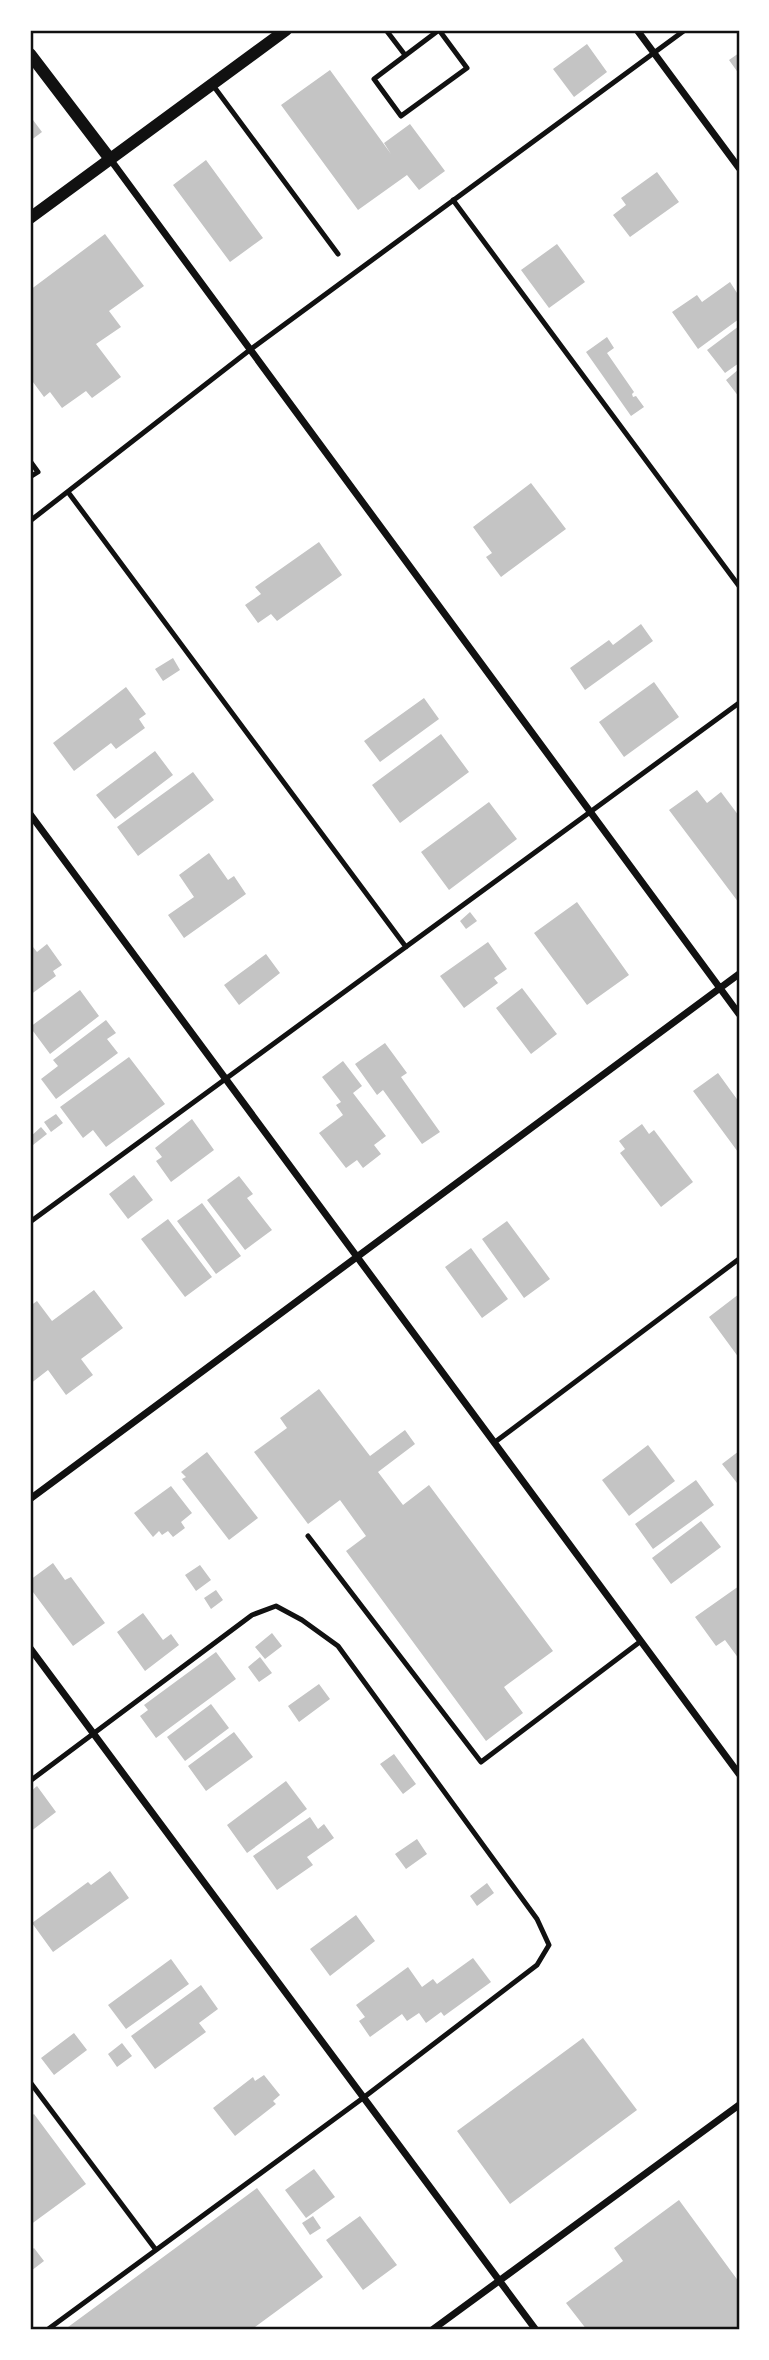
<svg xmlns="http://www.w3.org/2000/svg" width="769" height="2360" font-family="'Noto Serif',serif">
	<rect width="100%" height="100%" fill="#fff"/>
	<!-- building -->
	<path fill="#c4c4c4" d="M587,44L607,72L574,97L553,69Z
		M739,53V74L729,60Z
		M330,70L391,154L384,143L410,124L445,171L419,190L407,175L358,210L281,105Z
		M30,116L42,132L30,141Z
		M206,160L263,238L230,262L173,185Z
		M657,172L679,202L630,237L613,215L626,205L621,198Z
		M105,234L144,286L109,311L121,327L96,344L121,377L92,398L86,391L62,408L50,392L44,397L30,378V290Z
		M557,244L585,282L549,308L521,270Z
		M730,282L739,296V319L698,349L672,312L697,295L702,302Z
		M739,326V363L725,373L707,350Z
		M607,337L614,348L607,353L634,392L632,394L633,397L636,396L644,407L631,416L586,352Z
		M739,369V397L726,380Z
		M531,483L566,529L501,577L486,557L492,553L473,527Z
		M319,542L342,575L277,621L271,614L258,623L245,605L261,594L255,587Z
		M641,624L653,641L585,690L570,668L609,640L613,645Z
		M173,658L180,670L163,681L155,669Z
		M654,682L679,717L624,757L599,722Z
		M126,687L146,714L139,719L145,728L116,749L111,743L74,771L53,743Z
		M424,698L439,719L380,762L364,741Z
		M441,734L469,772L400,823L372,785Z
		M155,751L173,775L115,819L96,795Z
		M193,772L214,800L138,856L117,827Z
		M697,790L707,803L721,792L739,816V903L669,810Z
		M489,802L517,839L449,890L421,852Z
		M209,853L228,880L234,876L246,894L184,938L168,915L194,897L179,875Z
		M577,902L629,975L587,1005L534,933Z
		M470,912L477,921L466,929L460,921Z
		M488,942L507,969L494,978L498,983L464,1008L440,976Z
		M47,944L62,965L53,971L56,976L30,995V949L33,947L37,952Z
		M266,954L280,973L239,1005L224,985Z
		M522,988L557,1034L531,1054L496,1008Z
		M80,990L99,1016L50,1054L30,1027Z
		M106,1020L116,1033L107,1039L118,1053L56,1099L41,1079L58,1066L53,1060Z
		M385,1043L407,1073L401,1077L440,1132L422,1144L383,1090L377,1095L355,1064Z
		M129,1057L165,1104L106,1147L93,1130L83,1138L60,1107Z
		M343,1061L362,1086L353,1093L386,1136L374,1145L381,1154L363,1168L357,1160L346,1168L319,1133L343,1115L336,1105L341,1102L322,1077Z
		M718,1073L739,1102L738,1152L693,1091Z
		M56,1114L63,1123L51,1132L44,1122Z
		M192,1119L214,1150L171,1182L156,1161L162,1157L155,1148Z
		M642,1124L649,1134L654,1130L693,1182L661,1207L620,1153L625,1149L619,1141Z
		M41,1127L47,1134L33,1145L30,1137Z
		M134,1175L153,1200L128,1219L109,1194Z
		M239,1176L253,1194L247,1198L272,1230L245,1250L207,1200Z
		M202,1203L241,1256L216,1274L177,1221Z
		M168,1219L212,1277L185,1297L141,1239Z
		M507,1221L550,1279L524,1298L482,1239Z
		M471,1248L508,1299L482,1318L445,1267Z
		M94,1290L123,1328L81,1359L93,1375L66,1395L48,1370L30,1384V1306L37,1301L52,1321Z
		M739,1294V1358L709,1317Z
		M319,1389L370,1456L405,1430L415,1444L378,1472L403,1505L429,1485L553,1651L504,1687L523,1713L486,1741L346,1551L366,1536L340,1500L308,1524L254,1452L287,1428L280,1418Z
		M648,1445L675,1481L629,1516L602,1480Z
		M739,1451V1481L737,1483L722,1464Z
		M207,1452L258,1518L229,1540L182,1479L186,1477L181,1472Z
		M696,1480L714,1505L653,1549L635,1524Z
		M171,1486L192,1513L181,1522L185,1528L173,1537L168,1531L162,1535L159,1531L153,1537L134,1513Z
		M701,1521L721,1547L671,1584L652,1558Z
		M53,1563L65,1580L71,1577L105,1623L73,1646L30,1588V1580Z
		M200,1565L211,1580L196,1591L185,1575Z
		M739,1586V1659L725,1640L716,1646L695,1617Z
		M216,1590L223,1600L211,1609L204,1598Z
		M143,1613L163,1640L171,1634L179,1645L145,1671L117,1632Z
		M272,1633L282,1646L265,1659L255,1647Z
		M216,1652L236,1679L156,1738L140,1716L148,1710L144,1705Z
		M260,1657L272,1673L259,1682L248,1667Z
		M319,1684L330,1699L299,1722L288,1706Z
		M211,1704L229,1728L185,1761L167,1737Z
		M234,1732L253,1757L206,1791L188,1766Z
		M394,1754L416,1784L403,1794L380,1764Z
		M286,1781L307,1809L247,1853L227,1825Z
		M37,1786L56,1812L30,1832V1792Z
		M310,1817L318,1829L324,1824L334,1838L307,1857L313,1865L277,1890L253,1856Z
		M417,1839L427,1854L406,1869L395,1854Z
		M110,1871L129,1898L53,1952L32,1923L88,1882L91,1885Z
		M487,1883L494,1893L477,1906L470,1896Z
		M356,1915L375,1941L330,1976L310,1949Z
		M473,1958L491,1982L444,2016L441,2012L426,2023L419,2013L407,2021L402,2014L370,2037L359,2021L365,2017L356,2005L408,1967L422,1987L433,1979L437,1984Z
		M171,1959L189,1984L126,2029L108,2005Z
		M201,1985L218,2009L199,2023L206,2032L155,2069L131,2036Z
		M74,2033L87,2050L54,2075L41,2058Z
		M583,2038L637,2110L510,2204L457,2131Z
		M122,2043L132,2056L117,2067L108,2054Z
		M264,2075L280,2095L273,2101L276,2104L235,2136L213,2108L253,2077L255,2081Z
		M34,2114L86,2184L30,2225V2117Z
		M314,2169L335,2197L306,2218L285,2190Z
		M257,2188L323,2277L251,2330H64Z
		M679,2200L739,2282V2330H587L566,2303L623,2261L614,2248Z
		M313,2216L321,2228L310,2235L302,2223Z
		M360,2216L397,2265L363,2290L326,2240Z
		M34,2248L44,2261L31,2271L30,2251Z"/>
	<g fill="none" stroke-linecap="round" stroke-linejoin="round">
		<!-- service -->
		<path stroke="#111" stroke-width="5" d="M386,30L405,55
			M439,30L467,68L401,116L374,79Z
			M212,84L338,254
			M453,200L739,586
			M30,461L38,472L30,477
			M68,492L406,947
			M30,521L251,349L685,30
			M30,1222L739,703
			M495,1442L739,1259
			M308,1536L481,1762L641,1641
			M30,1781L252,1615L276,1606L302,1620L338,1646L537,1919L549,1945L537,1965L363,2098L47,2330
			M30,2082L156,2250"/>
		<!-- minor -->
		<path stroke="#111" stroke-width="7" d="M637,30L739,168
			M110,159L739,1014
			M30,814L739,1774
			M30,1499L739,974
			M30,1648L536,2330
			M432,2330L739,2105"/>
		<!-- tertiary -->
		<path stroke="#111" stroke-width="12" d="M30,54L110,159
			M30,218L286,30"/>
	</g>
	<!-- border -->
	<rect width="769" height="2360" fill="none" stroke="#ffffff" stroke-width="63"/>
	<rect x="32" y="32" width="706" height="2296" fill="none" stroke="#111" stroke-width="2.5"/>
</svg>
